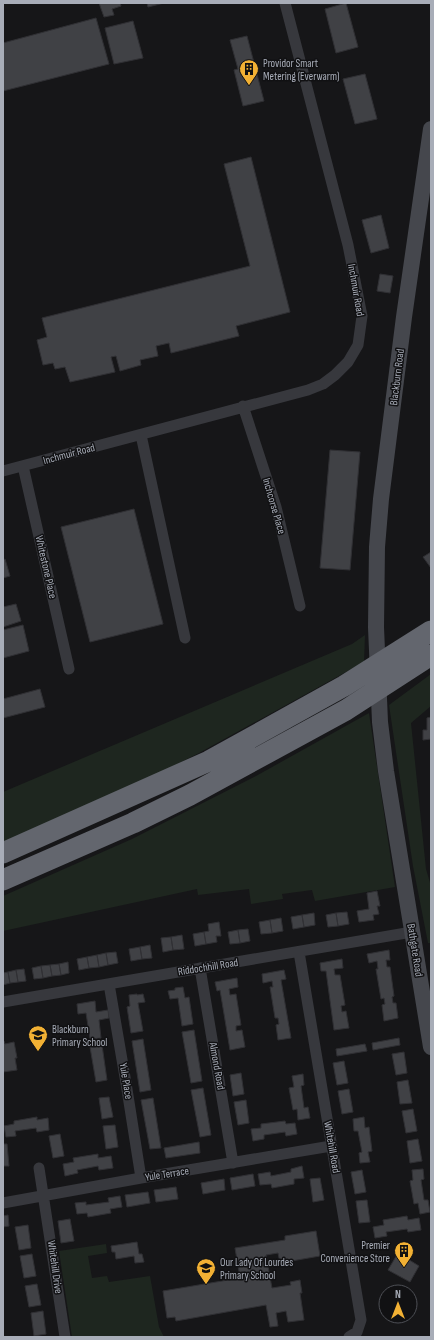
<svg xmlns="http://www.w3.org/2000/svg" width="434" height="1340" font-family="'Sofia Sans Condensed',sans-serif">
	<rect width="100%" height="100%" fill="#161618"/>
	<!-- green -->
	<path fill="#1e261f" d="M365,635L364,662L199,753L90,808L3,844V792L352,644Z
		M431,674V706L411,723L426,869L431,886V943H428L413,866L389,705Z
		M369,713L395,887L315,901L312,890L282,894L283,899L251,904L249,889L198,895L197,889L3,931V896L132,839L256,776Z
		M106,1244L107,1253L88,1256L92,1278L107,1276L109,1282L150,1276L159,1327L164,1337H72L59,1251Z"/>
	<!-- building -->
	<path fill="#404145" stroke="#303034" d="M99,3H120L121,6L112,9L114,15L104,17Z
		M147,3H164L148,7Z
		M346,3L358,47L336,53L325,9Z
		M96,18L109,64L3,91V43Z
		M133,21L143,58L114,64L105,28Z
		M247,36L264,101L243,106L234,70L238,69L230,40Z
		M365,74L377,119L355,124L343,79Z
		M251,157L290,312L236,326L239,336L171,353L169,343L156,346L158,356L140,360L141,365L120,371L116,356L111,357L115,372L70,382L65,367L55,369L53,363L43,365L37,340L47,337L42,318L250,266L224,164Z
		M381,215L389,248L371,253L362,220Z
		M380,274L393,276L390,293L377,291Z
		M330,450L360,452L350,570L320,568Z
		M134,509L163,624L90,642L61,527Z
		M431,552V568L423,557Z
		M5,559L10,576L3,578V560Z
		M16,604L21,621L3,627V607Z
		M23,625L29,651L3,658V630Z
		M40,689L45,707L3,718V699Z
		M431,717V739L423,740V730H427V718Z
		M377,891L380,906H377L379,914L373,915L374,920L359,922L357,911L369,909L367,893Z
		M347,912L349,924L338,926L336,913Z
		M314,913L315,925L304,927L302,915Z
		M336,913L338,926L328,927L326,915Z
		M302,915L304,927L293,929L291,917Z
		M281,918L283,931L272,933L270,920Z
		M270,920L272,933L261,934L259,922Z
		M219,922L221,936H216L217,942L206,944L204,932L209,931L208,924Z
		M248,929L250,941L240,943L238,930Z
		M238,930L240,943L230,944L228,932Z
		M204,932L206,944L195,946L193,934Z
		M182,935L184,949L173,950L171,937Z
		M171,937L173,950L163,952L161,938Z
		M150,945L152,958L142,959L140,947Z
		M140,947L142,959L131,961L129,949Z
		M389,950L390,960H386L387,967H390L394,996L392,997L393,1003H396L398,1018L384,1021L382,1005L385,1004L384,998L381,999L376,969H378L377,961L369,963L367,954Z
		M116,952L118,963L108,965L106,953Z
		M106,953L108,965L99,967L97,955Z
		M97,955L99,967L89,968L87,957Z
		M87,957L89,968L79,970L77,959Z
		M342,959L343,968L334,969L335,975H340L345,1005L341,1006L342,1012L346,1011L349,1028L334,1030L326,971H321L320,963Z
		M68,962L69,973L61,975L59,964Z
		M59,964L61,975L52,976L50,965Z
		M50,965L52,976L43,978L41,966Z
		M41,966L43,978L34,979L32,968Z
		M24,969L26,981L18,982L16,970Z
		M16,970L18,982L10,983L8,972Z
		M284,970L286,979L281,980L291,1038L278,1040L276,1025L279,1024L278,1018H275L270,987H273L272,981L263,983L262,974Z
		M8,972L10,983L3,985V973Z
		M237,978L238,987L229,989L230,995L236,994L241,1025L236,1026V1031L242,1030L245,1047L230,1050L220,990L217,991L215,982Z
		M183,987L185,998L189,997L193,1024L182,1026L178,998L170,999L168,991L175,990V988Z
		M137,994V995L143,994L145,1002L138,1003L143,1031L131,1033L127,1007L130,1006L129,995Z
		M95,1001L96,1012L108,1010L109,1018L99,1020L101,1038L90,1039L86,1013L78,1014L77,1004Z
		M194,1030L202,1081L191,1083L182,1032Z
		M399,1038L400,1045L373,1050L372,1043Z
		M143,1039L151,1090L140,1092L132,1041Z
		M3,1041H4L5,1044L14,1042L17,1058H15L17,1070L3,1072Z
		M365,1044L367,1051L337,1056L336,1049Z
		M102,1045L107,1080L96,1082L90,1047Z
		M404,1052L407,1073L396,1075L392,1054Z
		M344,1061L348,1083L337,1085L333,1063Z
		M241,1073L244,1094L233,1096L230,1075Z
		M303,1074L304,1085L301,1086L304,1108L308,1107L310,1118L298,1120L297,1109L293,1110L289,1088L294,1087L292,1076Z
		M408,1080L412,1103L400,1104L397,1082Z
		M203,1088L211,1135L200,1137L191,1090Z
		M349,1089L353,1112L342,1114L338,1091Z
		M109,1097L113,1117L102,1119L99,1098Z
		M153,1098L161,1148L150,1149L141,1100Z
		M246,1100L249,1123L238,1125L234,1102Z
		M413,1109L417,1131L406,1133L402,1111Z
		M37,1117V1120L48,1118L49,1130L37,1132L36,1128L15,1131L16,1136L6,1137L4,1126L14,1124V1121Z
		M364,1117L365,1128L369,1127L372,1151L368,1152L370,1162L360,1163L359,1153L362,1152L358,1131H354L353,1119Z
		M285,1121L286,1124L295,1123L297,1134L286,1136L285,1132L264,1135V1139L253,1141L251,1129L261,1128V1124Z
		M115,1125L118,1147L106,1149L103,1126Z
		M60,1134L64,1156L53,1158L49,1136Z
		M418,1139L422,1161L410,1163L407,1141Z
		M199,1142L200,1153L166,1158L164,1148Z
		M3,1144H7L9,1166H3Z
		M98,1154V1158L111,1156L113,1168L99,1170L98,1166L77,1170L78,1173L65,1176L63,1164L74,1162L73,1158Z
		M302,1166L304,1178L294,1179V1184L272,1188L271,1184L260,1185L258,1174L270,1172L271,1176L291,1172V1169Z
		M423,1169L424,1179L421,1180L424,1200H428L430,1212L420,1214L418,1203L414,1204L410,1181L413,1180L412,1170Z
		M362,1170L366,1192L355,1194L351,1172Z
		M253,1174L255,1186L232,1190L230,1178Z
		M320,1178L324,1200L313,1202L310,1179Z
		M224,1179L225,1190L203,1194L201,1183Z
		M176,1187L178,1199L156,1202L154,1190Z
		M148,1192L150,1203L127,1207L125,1195Z
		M120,1196L122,1207L110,1209L111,1213L88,1217L87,1213L77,1214L75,1203L86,1202V1205L109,1202L108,1198Z
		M367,1200L370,1222L359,1223L356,1201Z
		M8,1215L9,1226L3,1227V1216Z
		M407,1216L408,1220L419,1218L421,1230L408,1232L407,1229L386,1232L387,1236L375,1238L373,1227L384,1225L383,1220Z
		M70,1219L74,1241L61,1243L58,1221Z
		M28,1225L31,1248L19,1250L15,1227Z
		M316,1231L320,1256L280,1263L278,1253L266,1255L272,1288L291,1285L290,1282L300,1280L302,1293H300L304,1320L288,1322L286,1311L276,1313L278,1326L270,1327L266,1305L176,1321L175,1317L167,1318L163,1291L240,1278L235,1248L285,1240V1236Z
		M137,1242L139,1254H142L144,1262L135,1263L134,1256L116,1259L115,1252H112L111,1246Z
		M398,1253L419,1266L410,1282L388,1270Z
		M32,1254L36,1276L24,1278L20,1256Z
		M37,1284L41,1305L29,1307L25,1286Z
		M43,1311L46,1334L34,1336L31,1313Z"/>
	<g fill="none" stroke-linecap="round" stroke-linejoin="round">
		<!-- minor -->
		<path stroke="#37383d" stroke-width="11" d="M243,406L276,507L300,606
			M141,435L185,638
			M23,466L69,669
			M3,471L308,390L323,384L335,375L348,362L358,345L362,316L348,245L285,3
			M299,952L361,1320L357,1332L349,1337
			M200,968L233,1163
			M109,984L126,1083L141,1178
			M3,1002L412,932
			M39,1168L65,1337
			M3,1203L141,1178L331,1146"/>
		<!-- secondary -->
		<path stroke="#45474d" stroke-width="16" d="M431,129L404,317L381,499L377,547L376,627L380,722L386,771L431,1047"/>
		<!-- motorway -->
		<path stroke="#63666e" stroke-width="21" d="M3,853L209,761L344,686L431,631
			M3,880L133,823L190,795L346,710L431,655"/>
	</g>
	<!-- icons -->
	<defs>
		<symbol id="building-pin" viewBox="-11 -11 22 30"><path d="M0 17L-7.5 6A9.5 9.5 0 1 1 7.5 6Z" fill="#f2b134" stroke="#111113"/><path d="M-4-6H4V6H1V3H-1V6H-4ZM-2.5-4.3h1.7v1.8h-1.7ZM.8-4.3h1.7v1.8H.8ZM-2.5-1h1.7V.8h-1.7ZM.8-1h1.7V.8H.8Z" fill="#111"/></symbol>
		<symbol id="school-pin" viewBox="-11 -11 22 30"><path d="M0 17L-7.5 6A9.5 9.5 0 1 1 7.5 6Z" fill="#f2b134" stroke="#111113"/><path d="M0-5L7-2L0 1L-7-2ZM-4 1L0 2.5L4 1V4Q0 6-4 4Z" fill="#111"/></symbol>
	</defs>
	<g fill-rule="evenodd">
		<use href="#building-pin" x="238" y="58" width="22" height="30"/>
		<use href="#school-pin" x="27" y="1024" width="22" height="30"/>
		<use href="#building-pin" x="393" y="1240" width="22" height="30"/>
		<use href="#school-pin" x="195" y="1257" width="22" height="30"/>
	</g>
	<g text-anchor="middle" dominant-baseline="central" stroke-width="3" stroke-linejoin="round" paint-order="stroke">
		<!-- poi labels -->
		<g font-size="11" fill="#a8adb8" stroke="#111113" text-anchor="start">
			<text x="263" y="63">Providor Smart<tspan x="263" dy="13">Metering (Everwarm)</tspan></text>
			<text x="52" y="1029">Blackburn<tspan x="52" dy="13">Primary School</tspan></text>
			<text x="390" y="1245" text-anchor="end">Premier<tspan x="390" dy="13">Convenience Store</tspan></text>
			<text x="220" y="1262">Our Lady Of Lourdes<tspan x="220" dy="13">Primary School</tspan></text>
		</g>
		<!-- street labels -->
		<g font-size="11" fill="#a8adb8" stroke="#111113">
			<text transform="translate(356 290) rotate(80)">Inchmuir Road</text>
			<text transform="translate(397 377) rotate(-83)">Blackburn Road</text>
			<text transform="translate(69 454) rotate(-15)">Inchmuir Road</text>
			<text transform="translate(274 506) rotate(74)">Inchcorse Place</text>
			<text transform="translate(46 567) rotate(77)">Whitestone Place</text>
			<text transform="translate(415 950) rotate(81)">Bathgate Road</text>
			<text transform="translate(208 967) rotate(-9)">Riddochhill Road</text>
			<text transform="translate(217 1066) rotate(80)">Almond Road</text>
			<text transform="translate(126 1081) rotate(81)">Yule Place</text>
			<text transform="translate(332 1147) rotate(80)">Whitehill Road</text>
			<text transform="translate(167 1174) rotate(-9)">Yule Terrace</text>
			<text transform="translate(55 1267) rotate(82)">Whitehill Drive</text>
		</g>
	</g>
	<!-- border -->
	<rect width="434" height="1340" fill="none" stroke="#a8adb8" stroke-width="8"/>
	<!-- north arrow -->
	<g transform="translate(398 1304)"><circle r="19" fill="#111113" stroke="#4d4f55"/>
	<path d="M0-3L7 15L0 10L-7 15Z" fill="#f2b134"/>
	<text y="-6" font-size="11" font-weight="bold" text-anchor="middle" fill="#a8adb8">N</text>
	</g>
</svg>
